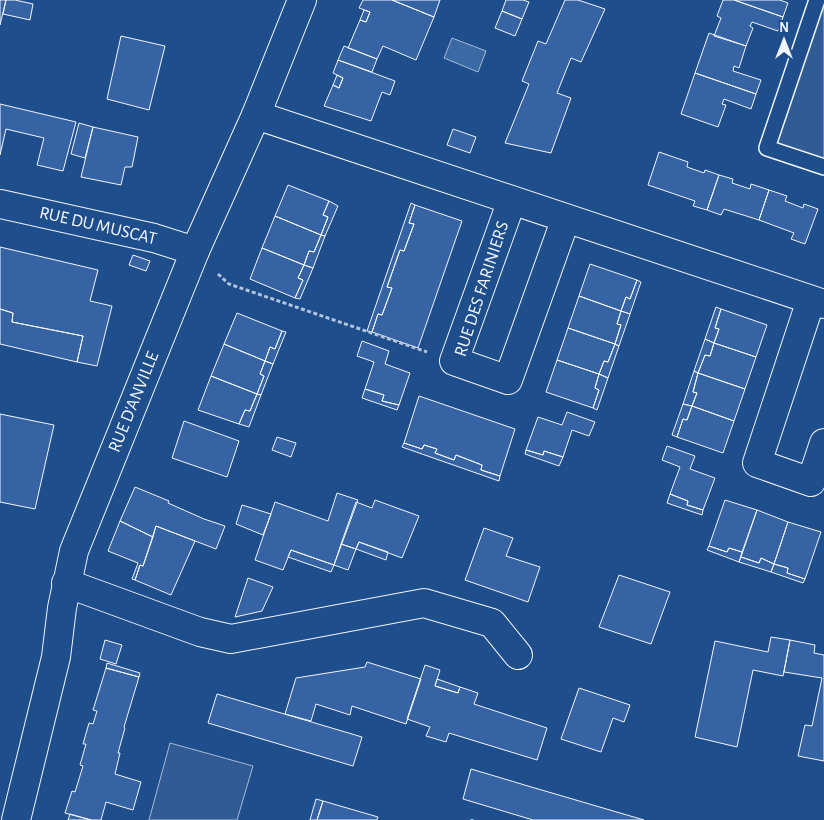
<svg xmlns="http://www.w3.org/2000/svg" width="824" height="820" font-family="'Alegreya Sans',sans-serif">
	<rect width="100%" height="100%" fill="#1f4e8c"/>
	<!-- parking -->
	<path fill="#305b95" stroke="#a8bbd7" d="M824,0V167L767,148Z
		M170,743L253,766L237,820H149Z"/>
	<!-- water -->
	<path fill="#3b69a3" stroke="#a8bbd7" d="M452,38L486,51L478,72L444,58Z"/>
	<!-- building -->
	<path fill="#3563a3" stroke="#f2f6ff" d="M0,0H6L0,25Z
		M6,0H15L33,4L30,20L3,14Z
		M363,0H392L434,17L416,60L383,46L377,59L348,48L360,20L366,22L370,12L359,8Z
		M392,0H440L434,17Z
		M506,0H523L529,2L522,19L502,11Z
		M565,0H578L605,9L581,62L571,58L557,93L571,98L551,153L505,143L529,84L522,81L538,41L546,44Z
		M723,0H734L783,17L778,31L752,22L750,26L753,28L746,46L714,36L721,18L717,16Z
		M734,0H780L788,3L783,17Z
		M364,10L370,12L366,22L360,20Z
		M502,11L522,19L515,36L495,28Z
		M709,33L746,46L739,68L734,66L733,71L761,80L756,94L695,73Z
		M121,36L165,46L149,110L107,99Z
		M344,46L377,59L372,72L338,60Z
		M338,60L395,81L390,95L382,92L371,121L324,106L333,85L339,88L343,78L333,73Z
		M695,73L756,94L751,109L724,99L722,104L726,105L718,127L681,114Z
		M337,75L343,78L339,88L333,85Z
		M0,104L76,122L63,171L37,165L44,138L6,129L0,155Z
		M79,123L93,127L85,158L71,154Z
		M93,127L138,137L132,167H125L121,185L81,177Z
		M453,129L476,137L470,153L447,145Z
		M659,152L688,162L687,167L704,173L705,170L719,175L707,210L693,206L695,201L648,185Z
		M719,175L733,179L732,183L750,189L751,184L769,190L759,220L724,209L721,215L707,210Z
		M288,185L329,201L323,215L328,217L321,235L275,216Z
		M769,190L787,196L785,201L803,208L804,204L818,209L805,244L791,239L794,233L759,220Z
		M329,201L338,206L325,236L321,235L328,217L323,215Z
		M411,203L415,205L409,223L414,224L404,251L400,250L387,287L392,288L382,315L378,314L372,332L367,331Z
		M415,205L462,221L418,348L372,332L378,314L382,315L392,288L387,287L400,250L404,251L414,224L409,223Z
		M275,216L321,235L314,252L309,251L304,265L262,248Z
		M321,235L325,236L313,268L304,265L309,251L314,252Z
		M0,247L98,270L90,301L112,306L97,366L77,362L83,336L12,322L13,313L0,309Z
		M262,248L304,265L298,278L303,280L295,298L250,279Z
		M133,255L150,261L146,271L129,265Z
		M590,264L637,280L630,299L626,297L621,311L579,296Z
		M304,265L313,268L300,299L295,298L303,280L298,278Z
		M637,280L641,282L630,314L621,311L626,297L630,299Z
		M579,296L621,311L617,324L621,325L615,344L568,328Z
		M716,307L721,309L715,328L719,329L714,343L705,339Z
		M0,309L13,313L12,322L83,336L77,362L0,344Z
		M721,309L767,325L756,357L714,343L719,329L715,328Z
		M621,311L630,314L619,346L615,344L621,325L617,324Z
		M237,313L282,331L275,349L270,347L265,361L224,344Z
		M568,328L615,344L608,362L604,361L599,374L557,360Z
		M282,331L286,332L273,364L265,361L270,347L275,349Z
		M705,339L714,343L710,356L705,355L698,373L694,371Z
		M362,341L389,351L385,364L410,373L399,405L382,401L384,395L365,389L374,362L357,356Z
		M714,343L756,357L745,389L698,373L705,355L710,356Z
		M224,344L265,361L260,374L264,376L257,394L211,376Z
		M615,344L619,346L608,378L599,374L604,361L608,362Z
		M557,360L599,374L595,388L599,390L593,408L546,392Z
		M265,361L273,364L261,395L257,394L264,376L260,374Z
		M694,371L698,373L693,392L697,393L692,406L683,404Z
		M698,373L745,389L734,421L692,406L697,393L693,392Z
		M599,374L608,378L597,410L593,408L599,390L595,388Z
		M211,376L257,394L250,411L245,410L239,424L198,410Z
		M365,389L384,395L382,401L399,405L397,410L362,398Z
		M257,394L261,395L249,427L239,424L245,410L250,411Z
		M419,396L515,429L500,476L481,470L482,465L456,455L454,460L435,453L437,449L424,445L422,449L404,443Z
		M683,404L692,406L687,420L683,419L677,437L672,435Z
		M692,406L734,421L723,453L677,437L683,419L687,420Z
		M567,412L595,422L589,436L572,430L563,457L544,451L543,455L526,450L538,417L562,425Z
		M0,414L54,425L35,509L0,502Z
		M184,421L239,441L227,477L172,458Z
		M277,437L296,443L291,457L272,450Z
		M404,443L422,449L424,445L437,449L435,453L454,460L456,455L482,465L481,470L500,476L499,481L402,447Z
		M667,446L695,456L690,469L715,478L703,510L687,505L688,501L670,494L680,467L662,460Z
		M526,450L543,455L544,451L563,457L559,466L525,454Z
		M135,487L169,501L168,503L204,519L225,526L216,549L156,526L153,537L120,521Z
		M337,493L358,500L334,565L291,550L283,570L255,560L275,502L328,521Z
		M670,494L688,501L687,505L703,510L702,515L667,503Z
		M375,500L419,516L402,558L359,542L356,549L341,544L356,502L372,508Z
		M725,500L757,510L742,552L729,548L727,552L709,546Z
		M242,505L271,514L263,535L236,524Z
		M757,510L788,522L774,564L761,558L759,563L741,557Z
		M120,521L153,537L143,566L140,565L135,580L132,579L138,563L108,551Z
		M788,522L821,532L805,579L787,573L788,568L774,564Z
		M156,526L195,541L171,595L135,580L140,565L143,566Z
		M484,528L513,538L506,556L540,567L528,602L465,580Z
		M359,542L388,552L386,560L356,549Z
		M341,544L356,549L348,570L334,565Z
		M709,546L727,552L729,548L742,552L739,562L707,550Z
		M291,550L334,565L331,572L288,557Z
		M741,557L759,563L761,558L774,564L771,572L739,562Z
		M774,564L788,568L787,573L805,579L803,583L771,572Z
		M619,575L670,592L651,644L599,627Z
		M248,578L273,587L262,611L235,617Z
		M771,637L790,640L783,676L753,670L737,747L695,737L715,641L768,652Z
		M105,640L122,645L116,664L100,659Z
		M790,640L815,645L814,653L824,655V761L798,756L805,725L812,726L822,678L784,672Z
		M367,662L421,679L406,724L352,706L350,715L316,704L311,721L285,714L296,678L365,667Z
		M107,663L140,673L139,677L106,668Z
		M425,665L440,670L435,686L458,693L460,687L478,693L474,704L547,728L537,760L449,733L446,742L426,736L430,727L407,719Z
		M106,668L139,677L124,727L125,728L118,753H120L115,774L141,782L133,810L106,802L101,820H91L65,813L72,791L75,792L83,766L80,765L86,744H83L89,723L93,724L97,711L93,710Z
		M437,679L460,687L458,693L435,686Z
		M579,688L630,705L624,722L613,718L601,752L561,739Z
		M217,694L362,737L353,766L208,723Z
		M471,769L528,786L644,820H533L463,799Z
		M316,799L323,801L317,820H310Z
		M323,801L378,817L377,820H317Z
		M70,814L91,820H68Z"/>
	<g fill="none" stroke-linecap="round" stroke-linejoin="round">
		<defs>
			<path id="service" d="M817,0L767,148L824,167"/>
			<path id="minor" d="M256,115L824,304
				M512,200L454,361L508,380L566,218
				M0,204L154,238L195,251
				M811,300L757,463L811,482L824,443
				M66,583L200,632L231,639L424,603L492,623L518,655"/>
			<path id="tertiary" d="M16,820L56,657L62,608L74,551L195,251L256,115L302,0"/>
		</defs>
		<!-- service casing -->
		<use href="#service" stroke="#f2f6ff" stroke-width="18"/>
		<!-- minor casing -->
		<use href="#minor" stroke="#f2f6ff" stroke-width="30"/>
		<!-- tertiary casing -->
		<use href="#tertiary" stroke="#f2f6ff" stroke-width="30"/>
		<!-- path -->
		<path stroke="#b3c4dc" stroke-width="3" stroke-dasharray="4 2.5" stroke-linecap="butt" d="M218,274L229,284L427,352
			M472,820V819"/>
		<!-- service -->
		<use href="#service" stroke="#1f4e8c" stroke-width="15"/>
		<!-- minor -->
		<use href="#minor" stroke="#1f4e8c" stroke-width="28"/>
		<!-- tertiary -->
		<use href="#tertiary" stroke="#1f4e8c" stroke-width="28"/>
	</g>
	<g text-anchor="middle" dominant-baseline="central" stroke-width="4" stroke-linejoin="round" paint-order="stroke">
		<!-- street labels -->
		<g font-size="18" fill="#f2f6ff" stroke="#1f4e8c">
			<text transform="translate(98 226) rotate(13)">RUE DU MUSCAT</text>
			<text transform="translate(482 289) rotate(-72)">RUE DES FARINIERS</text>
			<text transform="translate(134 402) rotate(-68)">RUE D'ANVILLE</text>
		</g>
	</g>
	<!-- north arrow -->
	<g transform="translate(784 40)" stroke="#1f4e8c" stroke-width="4" paint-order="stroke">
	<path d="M0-4L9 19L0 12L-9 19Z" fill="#f2f6ff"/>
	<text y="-8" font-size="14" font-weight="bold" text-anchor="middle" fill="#f2f6ff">N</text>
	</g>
</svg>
